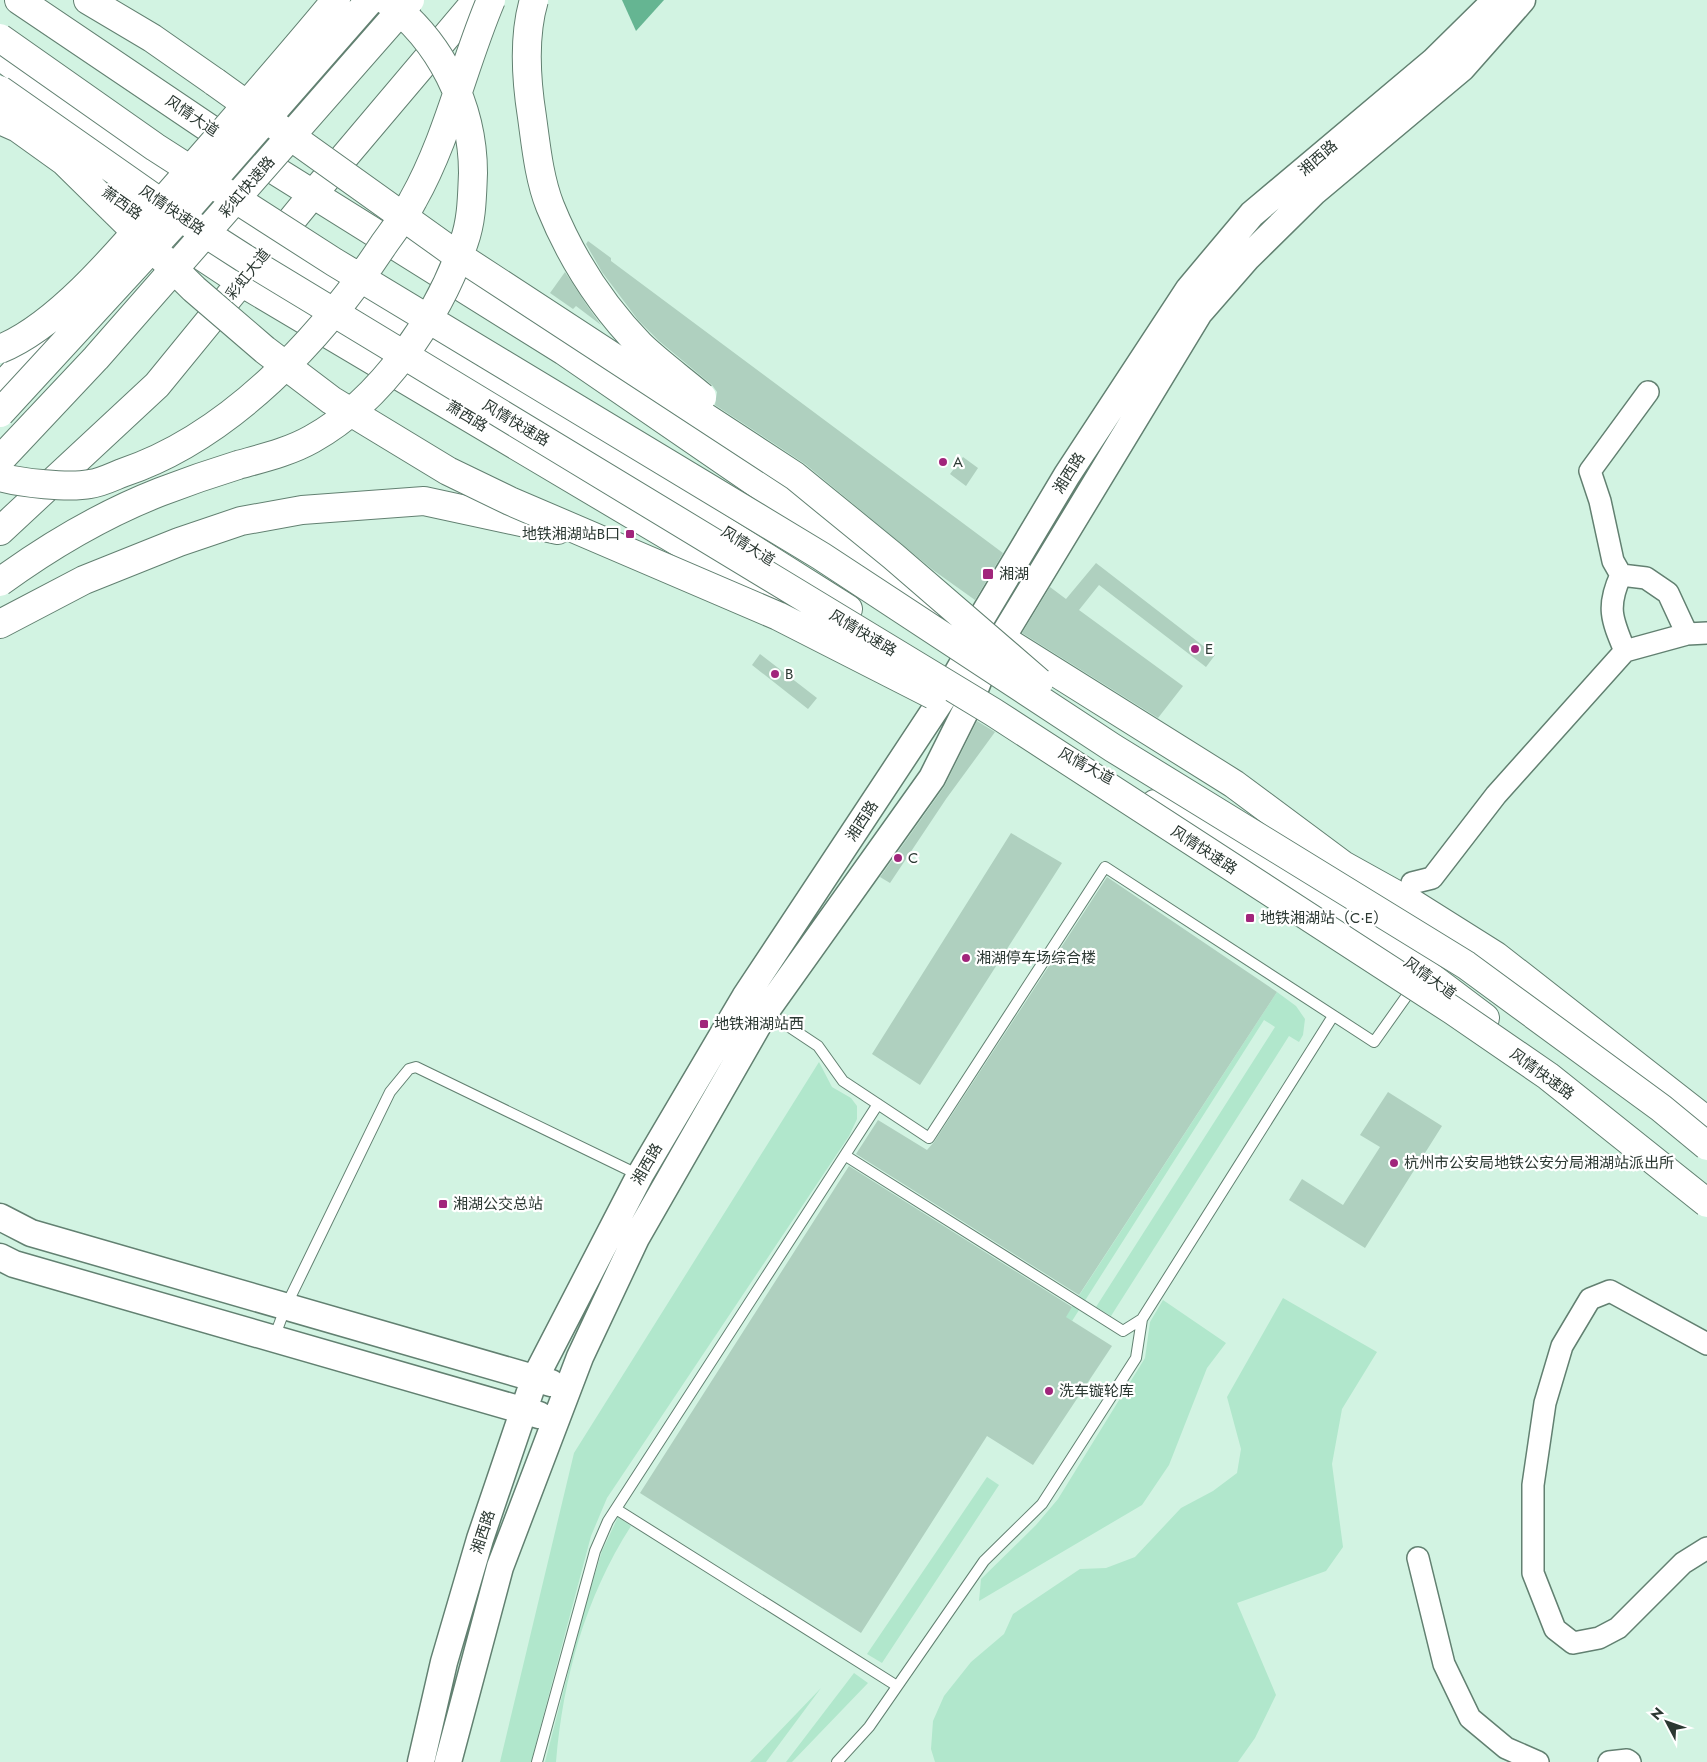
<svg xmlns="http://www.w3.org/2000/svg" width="1707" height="1762" font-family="Jost,'Noto Sans SC',sans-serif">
	<rect width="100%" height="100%" fill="#d2f3e2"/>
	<!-- green -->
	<path fill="#b1e7cc" d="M1277,992L1296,1006L1305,1019L1303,1035L1299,1042L1289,1036L1111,1316L1096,1307L1275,1027L1264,1020L1072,1321L1065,1317Z
		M819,1062L832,1087L851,1098L857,1106V1119L849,1136L607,1498L591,1536L531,1762H500L574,1453Z
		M1283,1298L1377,1352L1342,1409L1332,1464L1343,1547L1326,1571L1237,1603L1276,1695L1255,1738L1238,1762H935L931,1749L933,1721L944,1696L971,1662L1004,1634L1013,1614L1080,1569L1106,1568L1135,1557L1181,1508L1213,1491L1237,1473L1241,1449L1227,1397Z
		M1163,1300L1226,1343L1207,1368L1169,1465L1142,1505L979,1601L981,1579L1036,1525L1058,1499L1145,1358L1150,1322Z
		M987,1477L999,1485L882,1663L867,1654Z
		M618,1517L631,1526C585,1598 563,1678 556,1762H545L586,1603L602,1551Z
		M854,1673L868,1683L792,1762H786Z
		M821,1688L766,1762H750Z"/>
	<!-- water -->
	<path fill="#65b592" d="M622,0H664L636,31Z"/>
	<!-- building -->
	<path fill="#afd0bf" d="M588,241L611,258V261L1003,553L975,600L933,570L805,464L715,405L717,392L712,385L659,341L638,320L602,272L586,244Z
		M565,272L588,307L601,325L576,306L573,309L550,293Z
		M963,457L978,468L966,486L950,474Z
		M1096,563L1215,655L1206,667L1099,585L1079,610L1183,686L1158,718L1022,633L1050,587L1066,599Z
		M760,654L817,698L808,709L752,665Z
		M977,721L995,732L946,799L890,883L880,877L944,787Z
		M1011,833L1062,863L920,1085L872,1054Z
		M1107,877L1277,992L1079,1295L856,1154L878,1120L927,1150L934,1142Z
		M1388,1092L1442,1126L1365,1248L1289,1200L1302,1179L1343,1205L1380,1147L1360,1135Z
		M849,1166L1072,1307L1066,1317L1112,1346L1033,1465L987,1436L861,1633L640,1493Z"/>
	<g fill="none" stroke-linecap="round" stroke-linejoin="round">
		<defs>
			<path id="service" d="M767,1012L818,1046L843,1081L929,1138L1105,867L1374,1042L1413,987
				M846,1156L1123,1331L1142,1319
				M274,1338L286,1306L390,1092L409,1069L416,1067L639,1175
				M616,1509L897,1686
				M537,1762L595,1551L608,1521L878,1104
				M837,1762L869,1727L984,1561L1042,1504L1136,1358L1142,1319L1333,1016"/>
			<path id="minor" d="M1621,575L1613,561L1600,501L1590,471L1648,392
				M1621,575L1646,578L1668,593L1687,634
				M1621,575C1606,607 1612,620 1625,651
				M1412,883L1432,878L1496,795L1625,651L1687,634L1707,633
				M1707,1344L1610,1291L1590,1299L1562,1346L1545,1403L1533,1485V1573L1555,1629L1573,1643L1599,1638L1618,1628L1683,1563L1707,1548
				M1418,1558L1444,1664L1470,1718L1506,1748L1538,1762
				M1609,1762L1627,1760L1630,1762"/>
			<path id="tertiary" d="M0,1217L31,1233L551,1383
				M0,1257L14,1264L539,1415
				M421,1762L444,1662L480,1539L534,1380L640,1175L745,997L946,693L966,658L978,624L1067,475L1189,289L1252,214L1434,61L1496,0
				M448,1762L500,1567L580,1357L636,1238L766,1011L932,778L969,704L983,669L1199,313L1247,258L1314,192L1462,68L1522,0"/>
			<path id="primary" d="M19,0L228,141L564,351L896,579L937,602
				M0,56L185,190L271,246L848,609
				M147,220L241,282L810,620
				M0,388L74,309
				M0,531L157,385L313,194L477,0
				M1001,638L1234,784L1343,865L1415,905L1496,956L1707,1121
				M1155,804L1285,876L1424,972L1485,1018"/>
			<path id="trunk" d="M88,0L152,38L215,82
				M0,624L84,580L179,542L241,521L302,510L424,501L558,530"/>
		</defs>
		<!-- service casing -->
		<use href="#service" stroke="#628071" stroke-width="12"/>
		<!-- minor casing -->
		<use href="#minor" stroke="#628071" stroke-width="24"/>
		<!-- tertiary casing -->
		<use href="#tertiary" stroke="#628071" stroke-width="29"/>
		<!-- primary casing -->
		<use href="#primary" stroke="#628071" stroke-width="30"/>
		<!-- trunk casing -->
		<use href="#trunk" stroke="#628071" stroke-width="30"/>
		<!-- service -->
		<use href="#service" stroke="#fff" stroke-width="10"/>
		<!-- minor -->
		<use href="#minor" stroke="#fff" stroke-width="21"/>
		<!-- tertiary -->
		<use href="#tertiary" stroke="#fff" stroke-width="26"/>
		<!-- primary -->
		<use href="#primary" stroke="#fff" stroke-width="28"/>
		<!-- trunk -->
		<use href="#trunk" stroke="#fff" stroke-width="28"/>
		<defs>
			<path id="trunk-bridge" d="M534,0C523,37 526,79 532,117C536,146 539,178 550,206C571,258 602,306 641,346C660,364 682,380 702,397
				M0,38L155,147L334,262L821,556L1113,748L1466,965L1661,1108L1707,1146
				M215,82L451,251L795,476L893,556L1039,682
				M0,90L191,224L244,258L993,712L1452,1010L1548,1076L1707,1203
				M0,120L18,128L64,161L194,289L265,350L331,400L448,471L510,501L778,616L933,695
				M0,349C63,324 132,236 177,185C230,124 284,63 336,0
				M0,413L174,224L370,0
				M0,460L96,358L410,0
				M0,477C20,483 69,488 90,484C100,483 112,477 122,473C230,437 322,338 384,244C394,230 405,216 413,200C448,138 463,66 491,0
				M0,582C48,547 104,514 160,492C186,482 212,473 238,465C263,458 289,452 312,439C382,400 439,316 464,242C472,220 472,196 473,173C473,105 440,40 386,0"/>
		</defs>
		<!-- trunk-bridge casing -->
		<use href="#trunk-bridge" stroke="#628071" stroke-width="30" stroke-linecap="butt"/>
		<!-- trunk-bridge -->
		<use href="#trunk-bridge" stroke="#fff" stroke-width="28"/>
	</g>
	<!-- markers -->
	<g fill="#a1257b" stroke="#fff" stroke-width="2">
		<circle cx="943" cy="462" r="5"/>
		<rect x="625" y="529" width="10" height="10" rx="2.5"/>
		<rect x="982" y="568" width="12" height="12" rx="2.5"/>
		<circle cx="1195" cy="649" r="5"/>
		<circle cx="775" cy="674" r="5"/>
		<circle cx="898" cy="858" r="5"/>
		<rect x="1245" y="913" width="10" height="10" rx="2.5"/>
		<circle cx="966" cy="958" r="5"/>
		<rect x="699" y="1019" width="10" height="10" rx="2.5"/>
		<circle cx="1394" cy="1163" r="5"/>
		<rect x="438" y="1199" width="10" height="10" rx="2.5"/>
		<circle cx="1049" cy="1391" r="5"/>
	</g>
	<g text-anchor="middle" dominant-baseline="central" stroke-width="4.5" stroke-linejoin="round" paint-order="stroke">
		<!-- street labels -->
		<g font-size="15" fill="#2b3832" stroke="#fff">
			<text transform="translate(192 116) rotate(34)">风情大道</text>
			<text transform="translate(1318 158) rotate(-41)">湘西路</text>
			<text transform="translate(247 187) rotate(-49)">彩虹快速路</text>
			<text transform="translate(122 203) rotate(35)">萧西路</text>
			<text transform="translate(172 210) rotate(34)">风情快速路</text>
			<text transform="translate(248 274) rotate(-51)">彩虹大道</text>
			<text transform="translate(467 416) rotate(31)">萧西路</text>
			<text transform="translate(516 423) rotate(31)">风情快速路</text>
			<text transform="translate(1069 473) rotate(-58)">湘西路</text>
			<text transform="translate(748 546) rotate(32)">风情大道</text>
			<text transform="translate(863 633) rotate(31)">风情快速路</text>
			<text transform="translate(1086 766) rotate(28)">风情大道</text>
			<text transform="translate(862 821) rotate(-57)">湘西路</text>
			<text transform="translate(1204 850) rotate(33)">风情快速路</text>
			<text transform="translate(1430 978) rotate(36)">风情大道</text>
			<text transform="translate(1542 1074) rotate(36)">风情快速路</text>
			<text transform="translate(647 1164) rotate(-60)">湘西路</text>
			<text transform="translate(483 1532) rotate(-72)">湘西路</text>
		</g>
		<!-- poi labels -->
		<g font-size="15" fill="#2b3832" stroke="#fff" text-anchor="start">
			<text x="953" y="462">A</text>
			<text x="620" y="534" text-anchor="end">地铁湘湖站B口</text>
			<text x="999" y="574">湘湖</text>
			<text x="1205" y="649">E</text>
			<text x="785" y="674">B</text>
			<text x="908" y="858">C</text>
			<text x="1260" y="918">地铁湘湖站（C·E）</text>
			<text x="976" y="958">湘湖停车场综合楼</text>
			<text x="714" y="1024">地铁湘湖站西</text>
			<text x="1404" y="1163">杭州市公安局地铁公安分局湘湖站派出所</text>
			<text x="453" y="1204">湘湖公交总站</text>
			<text x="1059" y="1391">洗车镟轮库</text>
		</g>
	</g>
	<!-- north arrow -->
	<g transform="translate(1667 1722) rotate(311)" stroke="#ffffff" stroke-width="4" paint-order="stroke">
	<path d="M0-4L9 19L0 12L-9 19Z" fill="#2b3832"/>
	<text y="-8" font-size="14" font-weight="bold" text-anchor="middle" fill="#2b3832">N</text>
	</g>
</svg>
